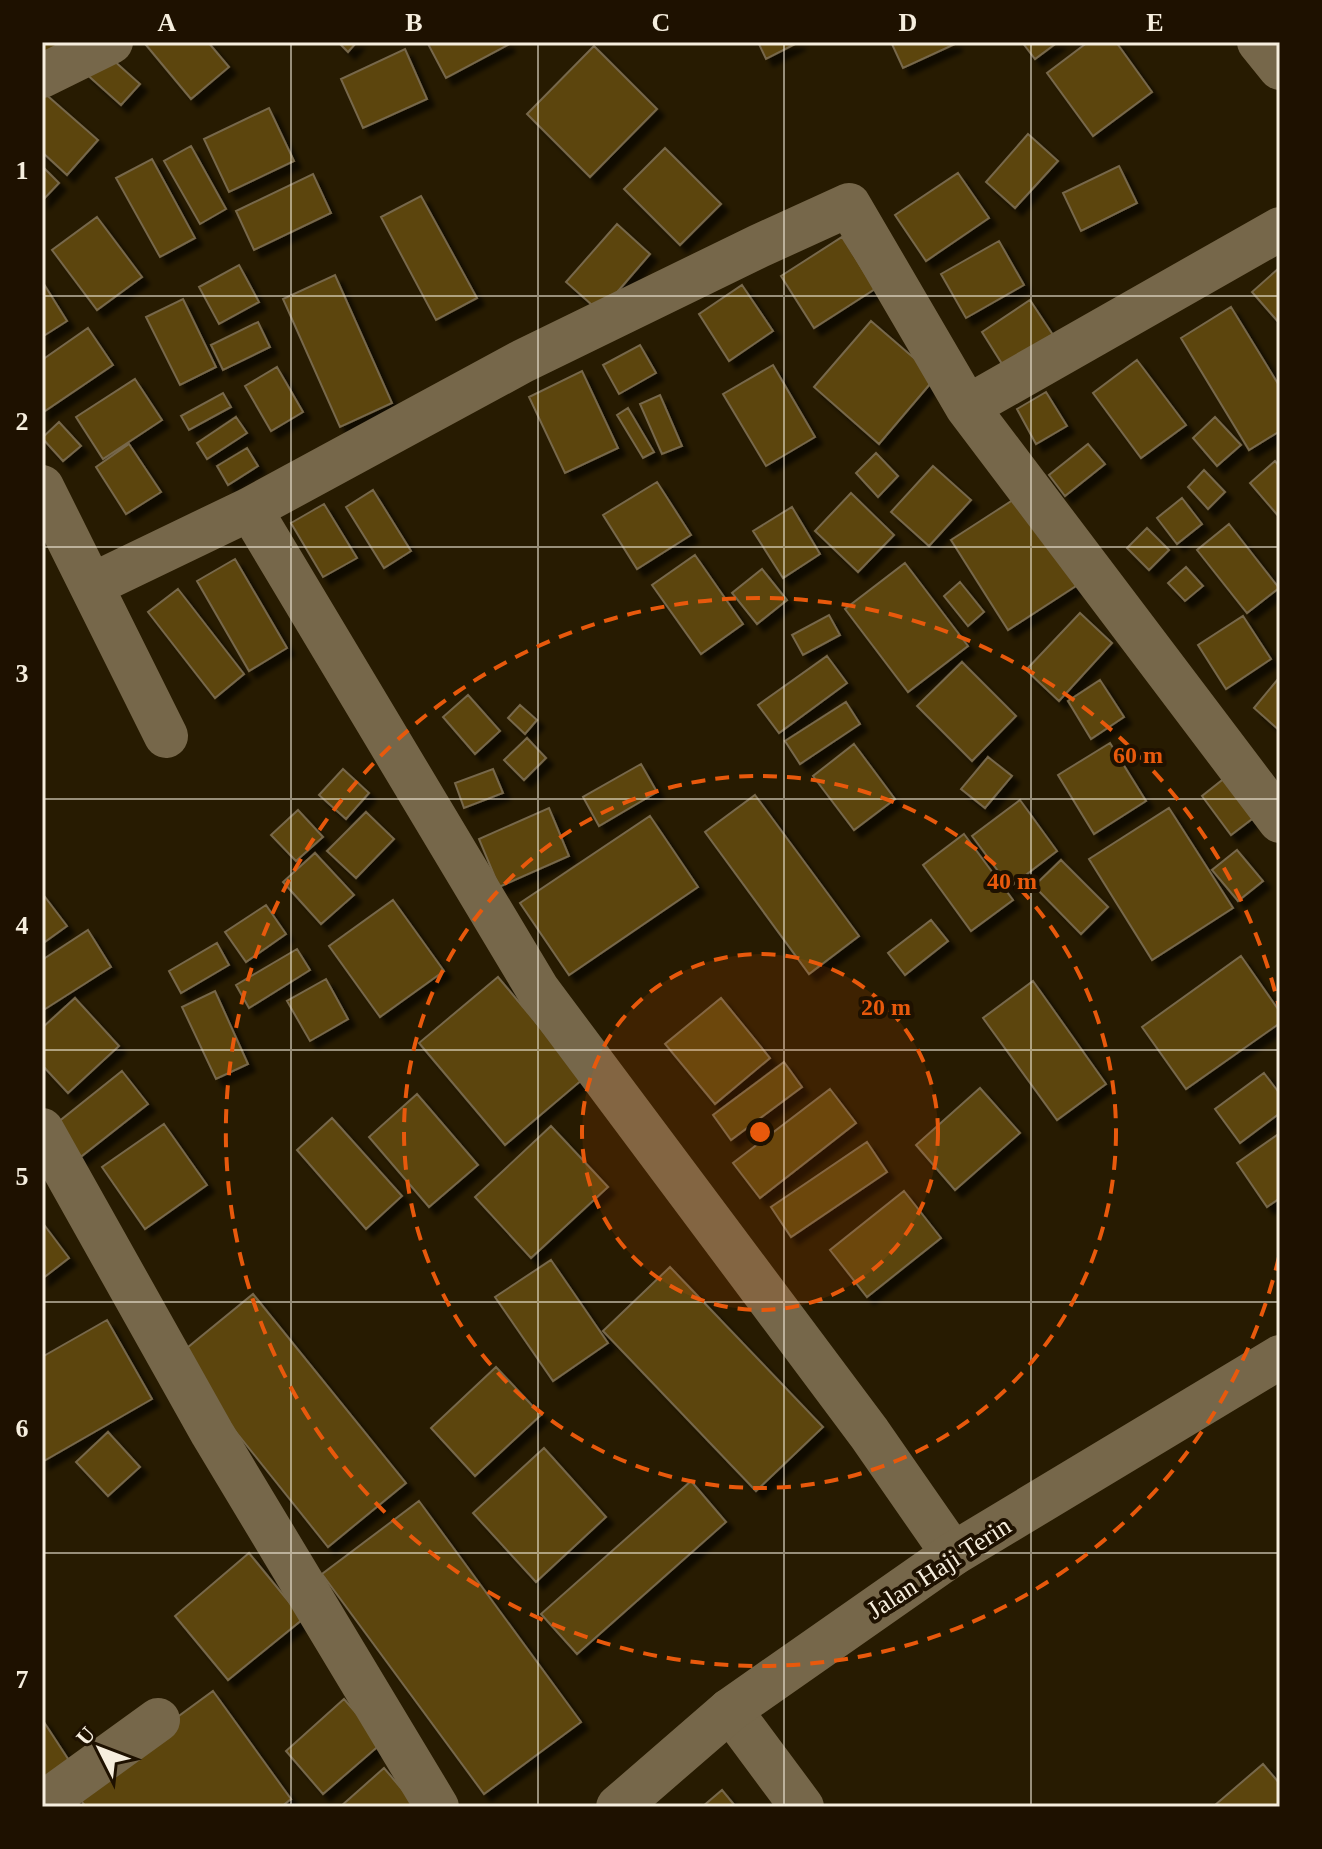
<svg xmlns="http://www.w3.org/2000/svg" width="1322" height="1849" font-family="'Times New Roman',serif">
	<defs>
		<filter id="shadow"><feDropShadow dx="7" dy="7" stdDeviation="2" flood-color="#0009"/></filter>
	</defs>
	<rect width="100%" height="100%" fill="#271b01"/>
	<!-- building -->
	<path fill="#5b440f" stroke="#77684b" stroke-width="2" filter="url(#shadow)" d="M42,42H69L42,68Z
		M149,42H208L229,67L191,99L146,45Z
		M338,42H357L348,52Z
		M427,42H506L508,45L446,78Z
		M758,42H799L766,59Z
		M891,42H954L955,44L903,68Z
		M1022,42H1058L1035,59Z
		M1088,42H1116L1152,92L1093,136L1047,73Z
		M594,46L657,109L590,177L527,114Z
		M405,49L427,99L363,128L341,79Z
		M103,51L140,84L121,105L84,72Z
		M42,91L98,140L67,175L42,152Z
		M269,108L294,161L229,192L204,139Z
		M1028,134L1058,161L1015,208L986,182Z
		M191,146L226,209L200,224L164,161Z
		M665,148L721,204L680,245L624,189Z
		M152,159L195,238L160,257L116,178Z
		M42,166L59,183L42,201Z
		M1119,166L1137,203L1081,231L1063,193Z
		M958,173L989,218L926,261L895,215Z
		M313,174L331,213L254,250L236,211Z
		M421,196L477,298L436,320L381,217Z
		M97,217L142,277L97,310L52,250Z
		M617,224L650,254L600,312L566,282Z
		M842,237L875,289L814,328L781,276Z
		M999,241L1024,285L966,318L941,274Z
		M239,265L259,302L219,324L199,287Z
		M1279,268H1280V324L1252,292Z
		M335,275L392,403L340,427L283,299Z
		M42,281L67,321L42,337Z
		M742,285L773,331L729,361L699,314Z
		M183,299L216,367L180,385L146,317Z
		M1030,300L1053,335L1004,367L982,332Z
		M1231,307L1280,387V431L1249,450L1181,338Z
		M871,321L936,377L879,444L814,387Z
		M258,322L270,347L223,370L211,345Z
		M88,328L113,365L42,413V360Z
		M640,345L656,373L619,394L603,365Z
		M1137,360L1186,425L1141,458L1093,393Z
		M773,365L815,437L766,466L723,394Z
		M277,367L303,412L271,431L245,386Z
		M582,371L618,448L565,473L529,397Z
		M135,379L162,420L103,459L76,417Z
		M1046,392L1067,426L1036,444L1017,409Z
		M223,393L231,407L189,430L181,416Z
		M660,395L682,446L662,454L640,404Z
		M628,408L654,452L643,458L617,415Z
		M236,417L247,433L207,459L197,443Z
		M1215,417L1241,445L1217,466L1193,438Z
		M59,422L81,446L63,461L42,438Z
		M129,444L161,492L126,514L96,467Z
		M1088,444L1105,464L1065,496L1049,475Z
		M247,448L258,466L228,485L217,466Z
		M876,453L898,476L878,497L856,473Z
		M1275,461L1280,467V518L1250,483Z
		M933,466L971,500L929,546L891,512Z
		M1204,470L1225,492L1208,509L1188,487Z
		M657,482L691,535L637,569L603,515Z
		M373,490L411,551L384,568L346,507Z
		M851,493L894,535L858,572L815,531Z
		M1019,496L1076,586L1008,630L951,540Z
		M1182,498L1202,524L1177,544L1157,518Z
		M324,504L357,558L323,577L291,523Z
		M792,507L820,554L783,578L753,531Z
		M1229,524L1279,588L1247,613L1197,550Z
		M1147,528L1169,550L1149,570L1127,548Z
		M695,555L743,624L701,654L652,585Z
		M235,559L287,648L249,671L197,581Z
		M905,563L968,646L908,692L845,609Z
		M1186,567L1203,586L1185,601L1168,583Z
		M762,569L787,600L757,624L732,593Z
		M960,582L984,612L968,626L944,596Z
		M178,589L244,674L215,698L148,612Z
		M1080,613L1112,643L1059,701L1026,670Z
		M829,615L840,635L803,655L792,635Z
		M1243,616L1271,659L1226,689L1198,645Z
		M827,656L847,683L779,733L758,705Z
		M962,662L1016,716L972,761L917,706Z
		M1278,679L1280,680V731L1254,708Z
		M1100,680L1124,717L1091,739L1068,701Z
		M468,695L500,731L475,754L443,717Z
		M846,702L860,724L800,764L785,741Z
		M520,705L537,720L525,734L508,718Z
		M527,738L546,758L524,780L504,760Z
		M1110,743L1146,801L1094,834L1058,775Z
		M854,744L895,799L854,830L813,776Z
		M988,757L1012,776L985,808L961,789Z
		M641,764L657,792L599,826L583,797Z
		M343,769L369,793L346,819L319,795Z
		M493,769L503,793L464,808L455,783Z
		M1226,777L1256,816L1231,835L1202,796Z
		M755,795L859,936L809,974L705,832Z
		M1020,800L1057,851L1010,887L972,836Z
		M549,808L569,856L499,887L479,839Z
		M1169,808L1233,908L1152,960L1089,859Z
		M298,810L323,837L296,861L271,835Z
		M366,812L394,839L356,878L327,851Z
		M650,816L698,887L569,975L520,903Z
		M964,834L1013,900L971,931L923,865Z
		M1237,850L1263,881L1238,901L1212,870Z
		M315,853L354,895L321,924L283,882Z
		M1061,860L1108,907L1081,934L1034,886Z
		M42,893L67,926L42,944Z
		M393,900L444,971L380,1017L329,946Z
		M266,905L286,934L246,962L225,932Z
		M931,920L948,941L905,975L888,953Z
		M88,930L111,967L42,1011V960Z
		M217,943L229,965L181,993L169,971Z
		M297,949L310,970L249,1008L236,985Z
		M1241,956L1280,1012V1023L1186,1089L1142,1027Z
		M498,977L583,1079L505,1145L419,1043Z
		M326,979L348,1019L310,1041L287,1001Z
		M1033,981L1106,1084L1057,1120L983,1018Z
		M215,991L248,1064L216,1079L182,1007Z
		M75,998L119,1046L68,1093L42,1065V1028Z
		M721,998L770,1058L715,1104L665,1044Z
		M784,1062L802,1087L731,1140L713,1115Z
		M122,1071L148,1104L78,1159L52,1127Z
		M1264,1073L1280,1094V1113L1240,1143L1215,1109Z
		M980,1088L1020,1133L955,1190L916,1145Z
		M830,1089L856,1123L760,1198L733,1163Z
		M417,1094L478,1165L429,1207L369,1137Z
		M332,1118L402,1196L366,1229L297,1150Z
		M164,1124L207,1185L145,1229L102,1167Z
		M551,1126L608,1187L531,1258L475,1197Z
		M1280,1133V1198L1267,1207L1237,1163Z
		M867,1142L887,1172L791,1237L771,1207Z
		M904,1191L941,1238L867,1297L830,1250Z
		M42,1222L69,1258L42,1279Z
		M551,1260L608,1343L553,1381L495,1297Z
		M670,1267L823,1427L756,1491L603,1331Z
		M253,1294L406,1483L328,1547L176,1357Z
		M107,1320L152,1399L42,1462V1357Z
		M496,1367L541,1415L475,1476L431,1428Z
		M108,1432L140,1467L108,1496L76,1462Z
		M544,1448L606,1517L536,1582L473,1513Z
		M691,1481L726,1522L577,1654L541,1614Z
		M419,1501L581,1722L484,1794L322,1574Z
		M249,1553L303,1619L228,1680L175,1616Z
		M213,1691L291,1799L281,1807H86L75,1792Z
		M344,1699L382,1743L323,1794L286,1751Z
		M42,1719L72,1765L42,1784Z
		M1263,1764L1280,1784V1807H1217L1215,1805Z
		M384,1768L417,1807H340Z
		M722,1790L736,1807H702Z"/>
	<g fill="none" stroke-linecap="round" stroke-linejoin="round">
		<!-- minor -->
		<path stroke="#76674a" stroke-width="44" d="M42,76L111,42
			M967,407L1280,821
			M42,487L166,736
			M250,509L538,990L869,1433L953,1554
			M92,585L250,509L523,361L759,246L849,205L967,407L1280,229
			M42,1130L212,1433L437,1807
			M730,1710L802,1807
			M42,1804L158,1720"/>
		<!-- tertiary -->
		<path stroke="#76674a" stroke-width="44" d="M1259,42L1280,68
			M618,1807L730,1710L953,1554L1280,1357"/>
	</g>
	<!-- grid -->
	<path fill="none" stroke="#f6eede" stroke-width="2" stroke-opacity="0.55" d="M291,42V1807M538,42V1807M784,42V1807M1031,42V1807M42,296H1280M42,547H1280M42,799H1280M42,1050H1280M42,1302H1280M42,1553H1280"/>
	<!-- distance rings -->
	<circle cx="760" cy="1132" r="178" fill="#e8590c" fill-opacity=".12"/>
	<g fill="none" stroke="#e8590c" stroke-width="4" stroke-dasharray="14 10">
		<circle cx="760" cy="1132" r="178"/>
		<circle cx="760" cy="1132" r="356"/>
		<path d="M1279 1257A534 534 0 1 1 1279 1007"/>
	</g>
	<g text-anchor="middle" dominant-baseline="central" stroke-width="8" stroke-linejoin="round" paint-order="stroke">
		<!-- street labels -->
		<g font-size="26" fill="#f6eede" stroke="#1e1100">
			<text transform="translate(939 1568) rotate(-33)">Jalan Haji Terin</text>
		</g>
	</g>
	<circle cx="760" cy="1132" r="12" fill="#e8590c" stroke="#1e1100" stroke-width="4"/>
	<g font-size="24" text-anchor="middle" font-weight="bold" fill="#e8590c" stroke="#1e1100" stroke-width="8" stroke-linejoin="round" paint-order="stroke">
		<text x="1138" y="763">60 m</text>
		<text x="1012" y="889">40 m</text>
		<text x="886" y="1015">20 m</text>
	</g>
	<!-- border -->
	<rect width="1322" height="1849" fill="none" stroke="#1e1100" stroke-width="88"/>
	<!-- north arrow -->
	<g transform="translate(100 1749) rotate(312)" stroke="#1e1100" stroke-width="6" paint-order="stroke">
	<path d="M0-6L14 30L0 20L-14 30Z" fill="#f6eede"/>
	<text y="-12" font-size="22" font-weight="bold" text-anchor="middle" fill="#f6eede">U</text>
	</g>
	<rect x="44" y="44" width="1234" height="1761" fill="none" stroke="#f6eede" stroke-width="3"/>
	<g font-size="26" text-anchor="middle" font-weight="bold" fill="#f6eede">
		<text x="167" y="31">A</text>
		<text x="414" y="31">B</text>
		<text x="661" y="31">C</text>
		<text x="908" y="31">D</text>
		<text x="1155" y="31">E</text>
		<text x="22" y="179">1</text>
		<text x="22" y="430">2</text>
		<text x="22" y="682">3</text>
		<text x="22" y="934">4</text>
		<text x="22" y="1185">5</text>
		<text x="22" y="1437">6</text>
		<text x="22" y="1688">7</text>
	</g>
</svg>
